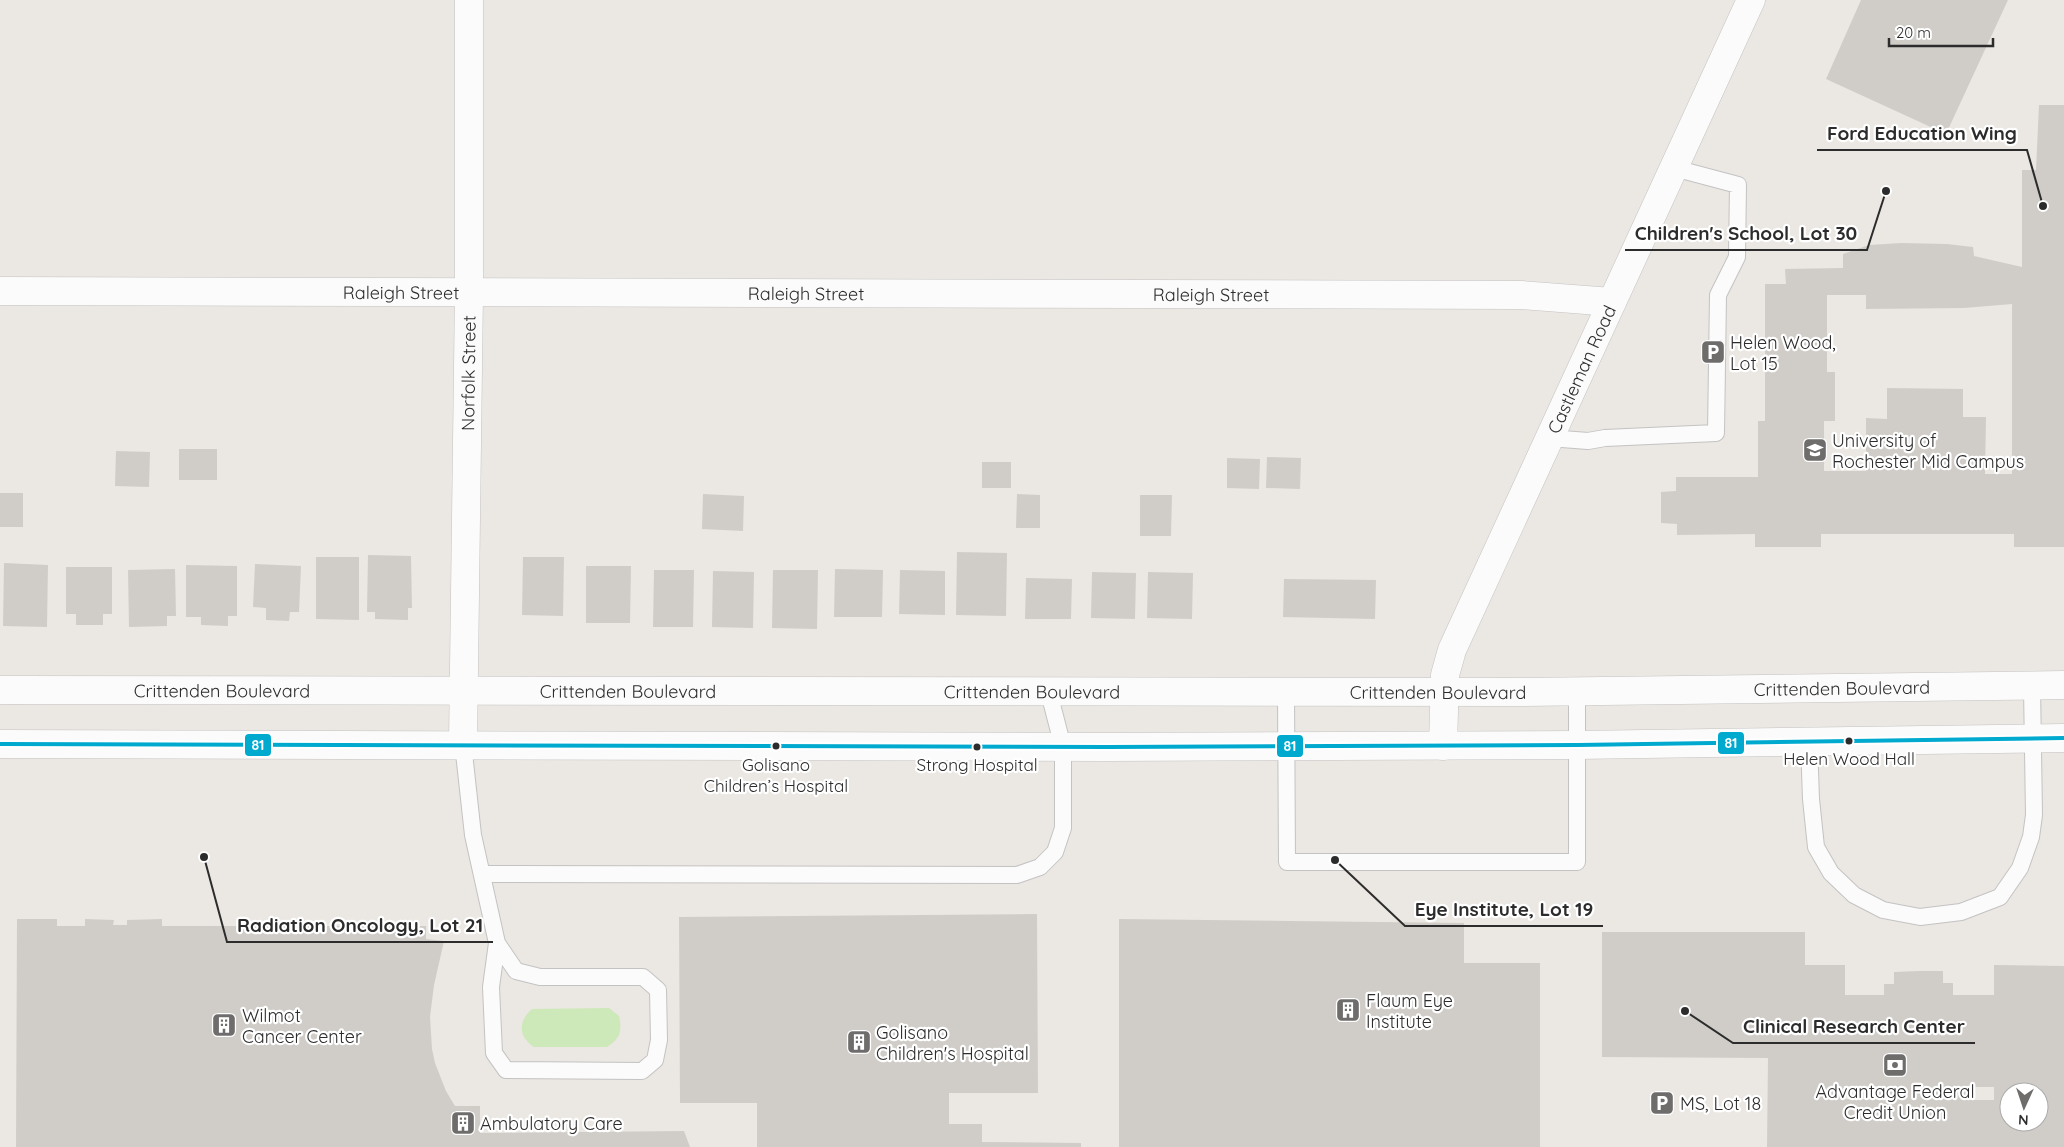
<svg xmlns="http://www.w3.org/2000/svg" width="2064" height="1147" font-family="Quicksand,sans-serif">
	<rect width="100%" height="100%" fill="#ebe7e2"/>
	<!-- green -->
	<path fill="#cde8b9" d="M609,1008L619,1016C622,1031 621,1038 607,1047H534C518,1037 518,1021 532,1009Z"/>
	<!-- building -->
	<path fill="#d0cdc9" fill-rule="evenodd" d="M1861,0H2008L1946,134L1826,79Z
		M2039,105H2064V547H2014V534H1821V547H1755V534L1677,535V524L1661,523V492L1676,491V477H1758V421H1765V284H1786L1785,269L1843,268V254L1869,245L1901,243L1947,244L1973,247L1974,256L2022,267V170H2036ZM1827,295H1866V309L1964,308L2012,304V474H1985L1986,417H1963V389L1887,388V419L1866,418V471H1824V421H1835V372H1827Z
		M179,449H217V480H179Z
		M116,451L150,452L149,487L115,486Z
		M1267,457L1301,458L1300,489L1266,488Z
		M1227,458L1260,459L1259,489L1227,488Z
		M982,462H1011V488H982Z
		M0,493H23V527H0Z
		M703,494L744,496L743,531L702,529Z
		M1017,494L1040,495V528H1016Z
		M1140,495H1172L1171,536H1140Z
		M957,552L1007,553L1006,616L956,615Z
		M368,555L411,556L412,608H408V620L375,619V612H367Z
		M316,557H359V620L316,619Z
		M523,557H564L563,616L522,615Z
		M4,563L48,565L47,627L3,626Z
		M255,564L301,566L299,612H290L289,621L266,620V608L253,607Z
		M186,565L237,566V616H228V626L201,625V617H186Z
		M586,566H631L630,623H586Z
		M66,567H112V614H103V625H76V614H66Z
		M175,569L176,616H167V626L129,627L128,570Z
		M835,569L883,570L882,617H834Z
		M654,570H694L693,627H653Z
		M773,570H818L817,629L772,628Z
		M900,570L945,571V615L899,614Z
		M713,571L754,572L753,628L712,627Z
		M1092,572L1136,573L1135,619L1091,618Z
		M1148,572L1193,573L1192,619L1147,618Z
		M1026,578L1072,579L1071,619H1025Z
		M1284,579L1376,580L1375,619L1283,617Z
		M1037,914L1038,1093H949V1124H982V1142L1081,1143V1147H757V1103H680L679,917Z
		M17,919H57V926H85V919L114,920L113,925H127V920L162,919V926H426V939L444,941L434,985L430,1017L432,1049L435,1063L446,1091L455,1106H480V1133L684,1131L690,1147H16Z
		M1119,919L1464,923V963H1540V1147H1119Z
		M1602,932H1805V965H1845V995H1884V984H1894V972L1919,971H1943V983H1953V995H1994V965L2064,966V1147H1767L1768,1058L1602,1057ZM1844,1086L1871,1087V1099H1844ZM1967,1087H1994V1100H1967ZM2009,1092H2039V1122H2009Z"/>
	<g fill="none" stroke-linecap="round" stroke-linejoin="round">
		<defs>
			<path id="service" d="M1549,438L1588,441L1605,438L1716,433L1718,295L1737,257L1738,185L1674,168
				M1286,693L1287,862H1577V692
				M1809,742L1811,799L1816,847L1831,873L1854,895L1883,910L1920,917L1961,912L2000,897L2020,868L2031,837L2034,815L2032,686
				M463,744L473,835L497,943L491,987L494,1053L506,1070L642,1071L655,1060L659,1040L658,990L643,977H540L516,971L497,943
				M482,874L1017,875L1040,867L1055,852L1063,828V747L1049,693"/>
			<g id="minor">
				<path id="s1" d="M0,291L1521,295L1612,302"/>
				<path id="s2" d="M463,744L469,292V0"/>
				<path id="s3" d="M1443,746L1445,675L1452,650L1751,0"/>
			</g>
			<g id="tertiary">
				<path id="s4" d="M0,690L1519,692L2064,685"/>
				<path d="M0,744L1107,747L1577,745L2064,738"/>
			</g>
		</defs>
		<!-- service casing -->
		<use href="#service" stroke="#c4c3c3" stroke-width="18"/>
		<!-- minor casing -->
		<use href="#minor" stroke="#c4c3c3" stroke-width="29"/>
		<!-- tertiary casing -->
		<use href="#tertiary" stroke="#c4c3c3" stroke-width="29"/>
		<!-- service -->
		<use href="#service" stroke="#fcfbfb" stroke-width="16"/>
		<!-- minor -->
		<use href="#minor" stroke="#fcfbfb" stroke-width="28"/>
		<!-- tertiary -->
		<use href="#tertiary" stroke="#fcfbfb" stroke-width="28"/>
		<defs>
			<path id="bus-1" d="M0,744L1107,747L1577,745L2064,738"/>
		</defs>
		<!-- bus-1 casing -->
		<use href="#bus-1" stroke="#fff" stroke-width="8"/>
		<!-- bus-1 -->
		<use href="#bus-1" stroke="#00a9ce" stroke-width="4"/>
	</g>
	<!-- icons -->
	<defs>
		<symbol id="parking-square" viewBox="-11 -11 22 22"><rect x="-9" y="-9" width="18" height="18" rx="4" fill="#6f6d6c" stroke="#fff"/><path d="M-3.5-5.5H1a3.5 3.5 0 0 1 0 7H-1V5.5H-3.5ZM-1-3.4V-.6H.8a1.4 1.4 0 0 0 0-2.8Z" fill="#fff"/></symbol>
		<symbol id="university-square" viewBox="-11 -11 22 22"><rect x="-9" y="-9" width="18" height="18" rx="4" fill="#6f6d6c" stroke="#fff"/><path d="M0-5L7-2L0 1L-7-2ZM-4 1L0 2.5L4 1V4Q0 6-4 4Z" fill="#fff"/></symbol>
		<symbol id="building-square" viewBox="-11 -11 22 22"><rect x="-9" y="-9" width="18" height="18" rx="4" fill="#6f6d6c" stroke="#fff"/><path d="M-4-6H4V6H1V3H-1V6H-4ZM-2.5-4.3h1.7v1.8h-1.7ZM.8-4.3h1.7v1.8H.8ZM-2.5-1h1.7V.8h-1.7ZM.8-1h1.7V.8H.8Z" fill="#fff"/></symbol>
		<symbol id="bank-square" viewBox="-11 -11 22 22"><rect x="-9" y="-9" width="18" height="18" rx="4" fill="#6f6d6c" stroke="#fff"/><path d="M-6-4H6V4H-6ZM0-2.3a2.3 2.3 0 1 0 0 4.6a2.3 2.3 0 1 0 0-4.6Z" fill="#fff"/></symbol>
	</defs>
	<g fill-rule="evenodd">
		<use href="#parking-square" x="1699" y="338" width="28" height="28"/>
		<use href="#university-square" x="1801" y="436" width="28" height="28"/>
		<use href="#building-square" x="1334" y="996" width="28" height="28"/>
		<use href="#building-square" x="210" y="1011" width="28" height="28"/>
		<use href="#building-square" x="845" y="1028" width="28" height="28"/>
		<use href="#bank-square" x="1881" y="1051" width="28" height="28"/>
		<use href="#parking-square" x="1648" y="1089" width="28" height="28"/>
		<use href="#building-square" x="449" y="1109" width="28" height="28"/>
	</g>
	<!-- markers -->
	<g fill="#2c2c2c" stroke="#fff" stroke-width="2">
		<circle cx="1849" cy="741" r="4.5"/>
		<circle cx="776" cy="746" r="4.5"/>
		<circle cx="977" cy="747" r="4.5"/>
	</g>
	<g text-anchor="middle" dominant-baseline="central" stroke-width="4.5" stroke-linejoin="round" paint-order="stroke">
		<!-- bus labels -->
		<g font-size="17" fill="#2c2c2c" stroke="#fff">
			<text x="1849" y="758">Helen Wood Hall</text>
			<text x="776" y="764">Golisano<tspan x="776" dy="21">Children’s Hospital</tspan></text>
			<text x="977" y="764">Strong Hospital</text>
		</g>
		<!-- street labels -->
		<g font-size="18" fill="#2c2c2c" stroke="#fff">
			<text stroke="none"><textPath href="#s1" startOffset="401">Raleigh Street</textPath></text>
			<text stroke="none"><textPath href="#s1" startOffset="806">Raleigh Street</textPath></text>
			<text stroke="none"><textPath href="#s1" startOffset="1211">Raleigh Street</textPath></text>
			<text stroke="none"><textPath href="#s3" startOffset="406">Castleman Road</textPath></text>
			<text stroke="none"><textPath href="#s2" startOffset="371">Norfolk Street</textPath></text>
			<text stroke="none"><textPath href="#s4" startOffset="1842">Crittenden Boulevard</textPath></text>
			<text stroke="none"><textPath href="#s4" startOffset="222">Crittenden Boulevard</textPath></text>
			<text stroke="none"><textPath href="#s4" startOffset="628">Crittenden Boulevard</textPath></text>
			<text stroke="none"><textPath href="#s4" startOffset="1438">Crittenden Boulevard</textPath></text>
			<text stroke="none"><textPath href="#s4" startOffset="1032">Crittenden Boulevard</textPath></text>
		</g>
		<!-- poi labels -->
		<g font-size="18" fill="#2c2c2c" stroke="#fff" text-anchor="start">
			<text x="1730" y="342">Helen Wood,<tspan x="1730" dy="21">Lot 15</tspan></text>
			<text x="1832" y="440">University of<tspan x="1832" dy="21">Rochester Mid Campus</tspan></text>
			<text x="1366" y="1000">Flaum Eye<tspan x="1366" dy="21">Institute</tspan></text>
			<text x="242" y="1015">Wilmot<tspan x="242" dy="21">Cancer Center</tspan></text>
			<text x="876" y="1032">Golisano<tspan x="876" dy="21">Children's Hospital</tspan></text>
			<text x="1895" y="1091" text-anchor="middle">Advantage Federal<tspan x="1895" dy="21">Credit Union</tspan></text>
			<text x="1680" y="1103">MS, Lot 18</text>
			<text x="480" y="1123">Ambulatory Care</text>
		</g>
	</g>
	<!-- callouts -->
	<path fill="none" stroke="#2c2c2c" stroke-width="2" d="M2043 206L2027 150H1817M1886 191L1867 250H1625M1335 860L1405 926H1603M204 857L227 942H493M1685 1011L1733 1043H1975"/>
	<g fill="#2c2c2c" stroke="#fff" stroke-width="2">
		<circle cx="2043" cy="206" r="5"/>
		<circle cx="1886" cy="191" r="5"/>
		<circle cx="1335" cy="860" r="5"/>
		<circle cx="204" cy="857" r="5"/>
		<circle cx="1685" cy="1011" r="5"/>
	</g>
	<g font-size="19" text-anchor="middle" font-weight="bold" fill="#2c2c2c" stroke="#fff" stroke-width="4.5" stroke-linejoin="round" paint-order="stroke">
		<text x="1922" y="140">Ford Education Wing</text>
		<text x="1746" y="240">Children's School, Lot 30</text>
		<text x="1504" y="916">Eye Institute, Lot 19</text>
		<text x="360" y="932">Radiation Oncology, Lot 21</text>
		<text x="1854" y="1033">Clinical Research Center</text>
	</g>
	<g stroke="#fff" stroke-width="2">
		<rect x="1717" y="731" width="28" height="24" rx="5" fill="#00a9ce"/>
		<rect x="244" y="733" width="28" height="24" rx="5" fill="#00a9ce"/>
		<rect x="1276" y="734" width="28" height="24" rx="5" fill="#00a9ce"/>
	</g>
	<g font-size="14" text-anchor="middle" font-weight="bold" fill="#fff">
		<text x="1731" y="748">81</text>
		<text x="258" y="750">81</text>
		<text x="1290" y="751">81</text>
	</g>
	<!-- north arrow -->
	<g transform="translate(2024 1107) rotate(183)"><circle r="24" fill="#ffffff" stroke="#ababab"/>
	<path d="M0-4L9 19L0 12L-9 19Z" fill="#6f6d6c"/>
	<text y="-8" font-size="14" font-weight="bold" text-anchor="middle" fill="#2c2c2c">N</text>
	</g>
	<!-- scale -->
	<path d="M1889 38v8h104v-8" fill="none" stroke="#2c2c2c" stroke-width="2.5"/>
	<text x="1896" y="38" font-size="15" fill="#2c2c2c" stroke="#ffffff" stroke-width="4" paint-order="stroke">20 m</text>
</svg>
